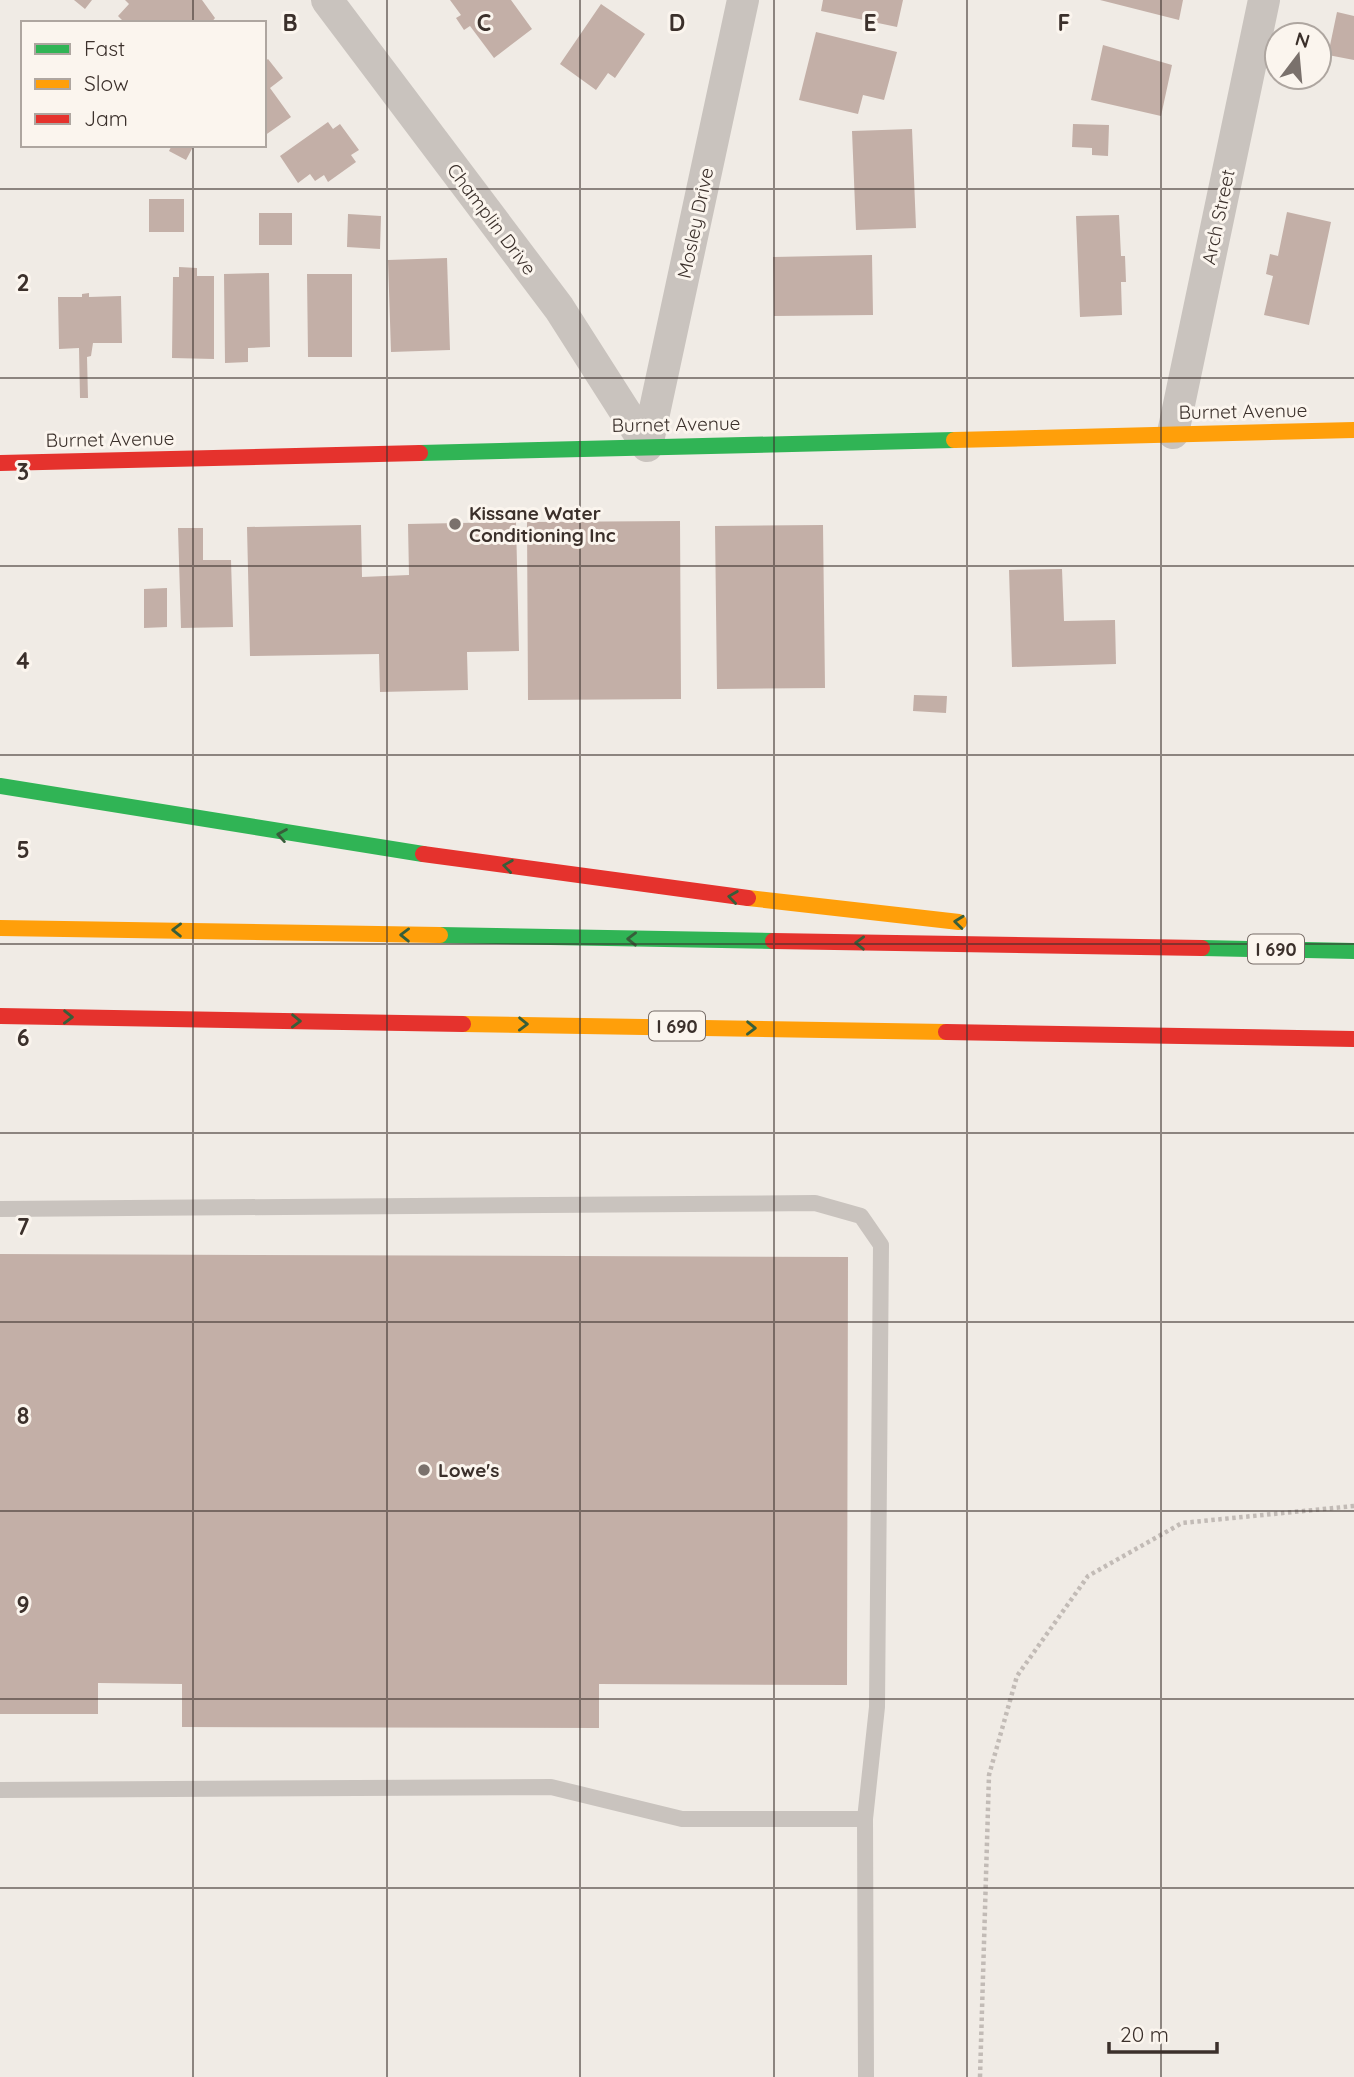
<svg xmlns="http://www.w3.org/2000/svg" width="1354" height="2077" font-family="Quicksand,sans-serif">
	<rect width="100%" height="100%" fill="#f0ebe5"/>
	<!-- building -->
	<path fill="#c3afa7" d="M74,0H92L85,9Z
		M125,0H202L215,18L211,23H125L118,16L129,4Z
		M450,0H511L532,29L494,58L470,26L464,30L456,18L461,15Z
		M823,0H903L897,27L821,11Z
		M1100,0H1183L1179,20Z
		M601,4L645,34L615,78L608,73L596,90L560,64Z
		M1337,12L1354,16V60L1328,55Z
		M816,32L897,52L884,100L863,95L858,114L799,100Z
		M1103,45L1172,65L1161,116L1091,100Z
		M268,59L283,78L270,88L291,117L264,136V62Z
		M328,122L333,129L340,124L359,150L351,155L356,162L328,182L324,175L315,181L310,174L298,183L280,156Z
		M1073,124L1109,125L1108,156L1092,155V148L1072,147Z
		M912,129L916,228L856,230L852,131Z
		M172,145H194L186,160L169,151Z
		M149,199H184V232H149Z
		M1287,212L1331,222L1309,325L1264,315L1273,276L1266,274L1270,254L1278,256Z
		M259,213H292V245H259Z
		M348,214L381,216L380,249L347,247Z
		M1119,215L1121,256H1125L1126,282H1121L1122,315L1080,317L1076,216Z
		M872,255L873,315L774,316L773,257Z
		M447,258L450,350L391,352L388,260Z
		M179,267L197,268V276H214V359L172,358L173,277H179Z
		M269,273L270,347L248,348V362L225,363L224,274Z
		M307,274H352V357H308Z
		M89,293V297L121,296L122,343H93L91,356L87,357L88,398H80L79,348L59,349L58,297H82V294Z
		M680,521L681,699L528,700L527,522Z
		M516,522L519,651L467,652L468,690L380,692L379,654L250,656L247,527L361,525L362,577L409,575L408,524Z
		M823,525L825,688L717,689L715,526Z
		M178,528H203V560H231L233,627L181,628Z
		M1062,569L1064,621L1115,620L1116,664L1012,667L1009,570Z
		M167,588V627L144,628V589Z
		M914,695L947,696L946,713L913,711Z
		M0,1254L848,1257L847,1685L599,1684V1728L182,1727V1684L98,1683V1714H0Z"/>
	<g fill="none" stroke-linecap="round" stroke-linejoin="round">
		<!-- path -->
		<path stroke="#c2bbb6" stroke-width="4.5" stroke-dasharray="3.5 3.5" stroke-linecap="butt" d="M980,2077L989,1775L1017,1676L1088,1576L1182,1523L1354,1506"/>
		<!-- lane -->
		<path stroke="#c9c3be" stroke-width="16" d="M0,1209L815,1203L861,1216L881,1245L877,1707L865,1819
			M0,1790L551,1787L682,1819H865L866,2077"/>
		<!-- street -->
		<path stroke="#c9c3be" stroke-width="32" d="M327,0L559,308L647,446
			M1173,433L1264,0
			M647,446L743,0"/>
		<!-- fast -->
		<path stroke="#30b455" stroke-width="16" d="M420,453L954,440
			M0,786L423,854
			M440,935L773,941
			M1202,948L1354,951"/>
		<!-- slow -->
		<path stroke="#ff9f0a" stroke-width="16" d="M954,440L1354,430
			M748,898L959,922
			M0,928L440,935
			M463,1024L946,1032"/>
		<!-- jam -->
		<path stroke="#e5322d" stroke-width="16" d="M0,463L420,453
			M423,854L748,898
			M773,941L1202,948
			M0,1016L463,1024
			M946,1032L1354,1039"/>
	</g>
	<!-- one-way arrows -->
	<defs><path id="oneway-chevron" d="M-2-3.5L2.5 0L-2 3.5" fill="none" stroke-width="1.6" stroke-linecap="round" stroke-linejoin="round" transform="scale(1.75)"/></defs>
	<g stroke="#375e3a">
		<use href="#oneway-chevron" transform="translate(282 835) rotate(-170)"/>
		<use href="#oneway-chevron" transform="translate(508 866) rotate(-172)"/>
		<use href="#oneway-chevron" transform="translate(733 897) rotate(-172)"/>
		<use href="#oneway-chevron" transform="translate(959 922) rotate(-174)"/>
		<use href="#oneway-chevron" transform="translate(177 930) rotate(-179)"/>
		<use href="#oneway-chevron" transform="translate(405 935) rotate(-179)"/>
		<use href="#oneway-chevron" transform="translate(632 939) rotate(-179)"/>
		<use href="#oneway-chevron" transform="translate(860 943) rotate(-179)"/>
		<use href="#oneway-chevron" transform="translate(68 1017) rotate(1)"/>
		<use href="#oneway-chevron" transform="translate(296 1021) rotate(1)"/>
		<use href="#oneway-chevron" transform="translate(523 1024) rotate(1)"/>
		<use href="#oneway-chevron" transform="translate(751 1028) rotate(1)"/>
	</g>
	<!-- grid -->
	<path fill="none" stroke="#3b302b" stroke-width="2" stroke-opacity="0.55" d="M193,0V23M387,0V2077M580,0V2077M774,0V2077M967,0V2077M1161,0V2077M193,145V2077M0,189H1354M0,378H1354M0,566H1354M0,755H1354M0,944H1354M0,1133H1354M0,1322H1354M0,1511H1354M0,1699H1354M0,1888H1354"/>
	<!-- markers -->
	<g fill="#7a716c" stroke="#fbf5ee" stroke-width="2.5">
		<circle cx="455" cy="524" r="7"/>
		<circle cx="424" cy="1470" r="7"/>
	</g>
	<g text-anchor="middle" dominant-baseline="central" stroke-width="6" stroke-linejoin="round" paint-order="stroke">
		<!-- shield labels -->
		<g fill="#fbf5ee" stroke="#756b66" stroke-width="2">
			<rect x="1248" y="934.5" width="56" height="29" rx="5"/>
			<rect x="649" y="1011.5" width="56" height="29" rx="5"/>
		</g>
		<g font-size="18" font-weight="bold" fill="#3b302b">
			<text x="1276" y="949">I 690</text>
			<text x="677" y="1026">I 690</text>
		</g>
		<!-- street labels -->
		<g font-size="19" fill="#3b302b" stroke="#fbf5ee">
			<text transform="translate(1218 217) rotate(-78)">Arch Street</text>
			<text transform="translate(492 219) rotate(53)">Champlin Drive</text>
			<text transform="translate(695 223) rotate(-78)">Mosley Drive</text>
			<text transform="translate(1243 411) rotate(-1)">Burnet Avenue</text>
			<text transform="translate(676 424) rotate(-1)">Burnet Avenue</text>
			<text transform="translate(110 439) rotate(-1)">Burnet Avenue</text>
		</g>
		<!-- poi labels -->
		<g font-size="19" font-weight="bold" fill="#3b302b" stroke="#fbf5ee" text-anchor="start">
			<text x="469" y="513">Kissane Water<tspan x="469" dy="22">Conditioning Inc</tspan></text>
			<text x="438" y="1470">Lowe's</text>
		</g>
	</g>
	<g font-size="23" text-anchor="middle" font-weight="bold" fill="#3b302b" stroke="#fbf5ee" stroke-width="6" stroke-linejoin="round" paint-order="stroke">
		<text x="290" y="31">B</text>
		<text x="484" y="31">C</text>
		<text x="677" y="31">D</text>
		<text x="870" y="31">E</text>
		<text x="1064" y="31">F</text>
		<text x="23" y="291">2</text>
		<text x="23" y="480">3</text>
		<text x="23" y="669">4</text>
		<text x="23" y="858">5</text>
		<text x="23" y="1046">6</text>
		<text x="23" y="1235">7</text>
		<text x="23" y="1424">8</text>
		<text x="23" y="1613">9</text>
	</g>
	<!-- legend -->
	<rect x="21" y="21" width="245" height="126" fill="#fbf5ee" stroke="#aea6a0" stroke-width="2"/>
	<rect x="35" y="44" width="35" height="10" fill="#30b455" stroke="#aea6a0" stroke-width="2"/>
	<text x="84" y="56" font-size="21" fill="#3b302b">Fast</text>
	<rect x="35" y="79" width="35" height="10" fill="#ff9f0a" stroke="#aea6a0" stroke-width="2"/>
	<text x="84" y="91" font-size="21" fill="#3b302b">Slow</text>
	<rect x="35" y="114" width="35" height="10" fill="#e5322d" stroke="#aea6a0" stroke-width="2"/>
	<text x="84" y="126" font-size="21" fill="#3b302b">Jam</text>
	<!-- north arrow -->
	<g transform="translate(1298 56) rotate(16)"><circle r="33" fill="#fbf5ee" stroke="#aea6a0" stroke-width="2"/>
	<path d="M0-5L12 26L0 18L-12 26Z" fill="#7a716c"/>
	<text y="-10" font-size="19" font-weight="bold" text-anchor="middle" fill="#3b302b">N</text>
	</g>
	<!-- scale -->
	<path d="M1109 2042v10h108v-10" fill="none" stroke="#3b302b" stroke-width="3.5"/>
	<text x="1120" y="2042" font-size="21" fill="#3b302b" stroke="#fbf5ee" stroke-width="5" paint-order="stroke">20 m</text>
</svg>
